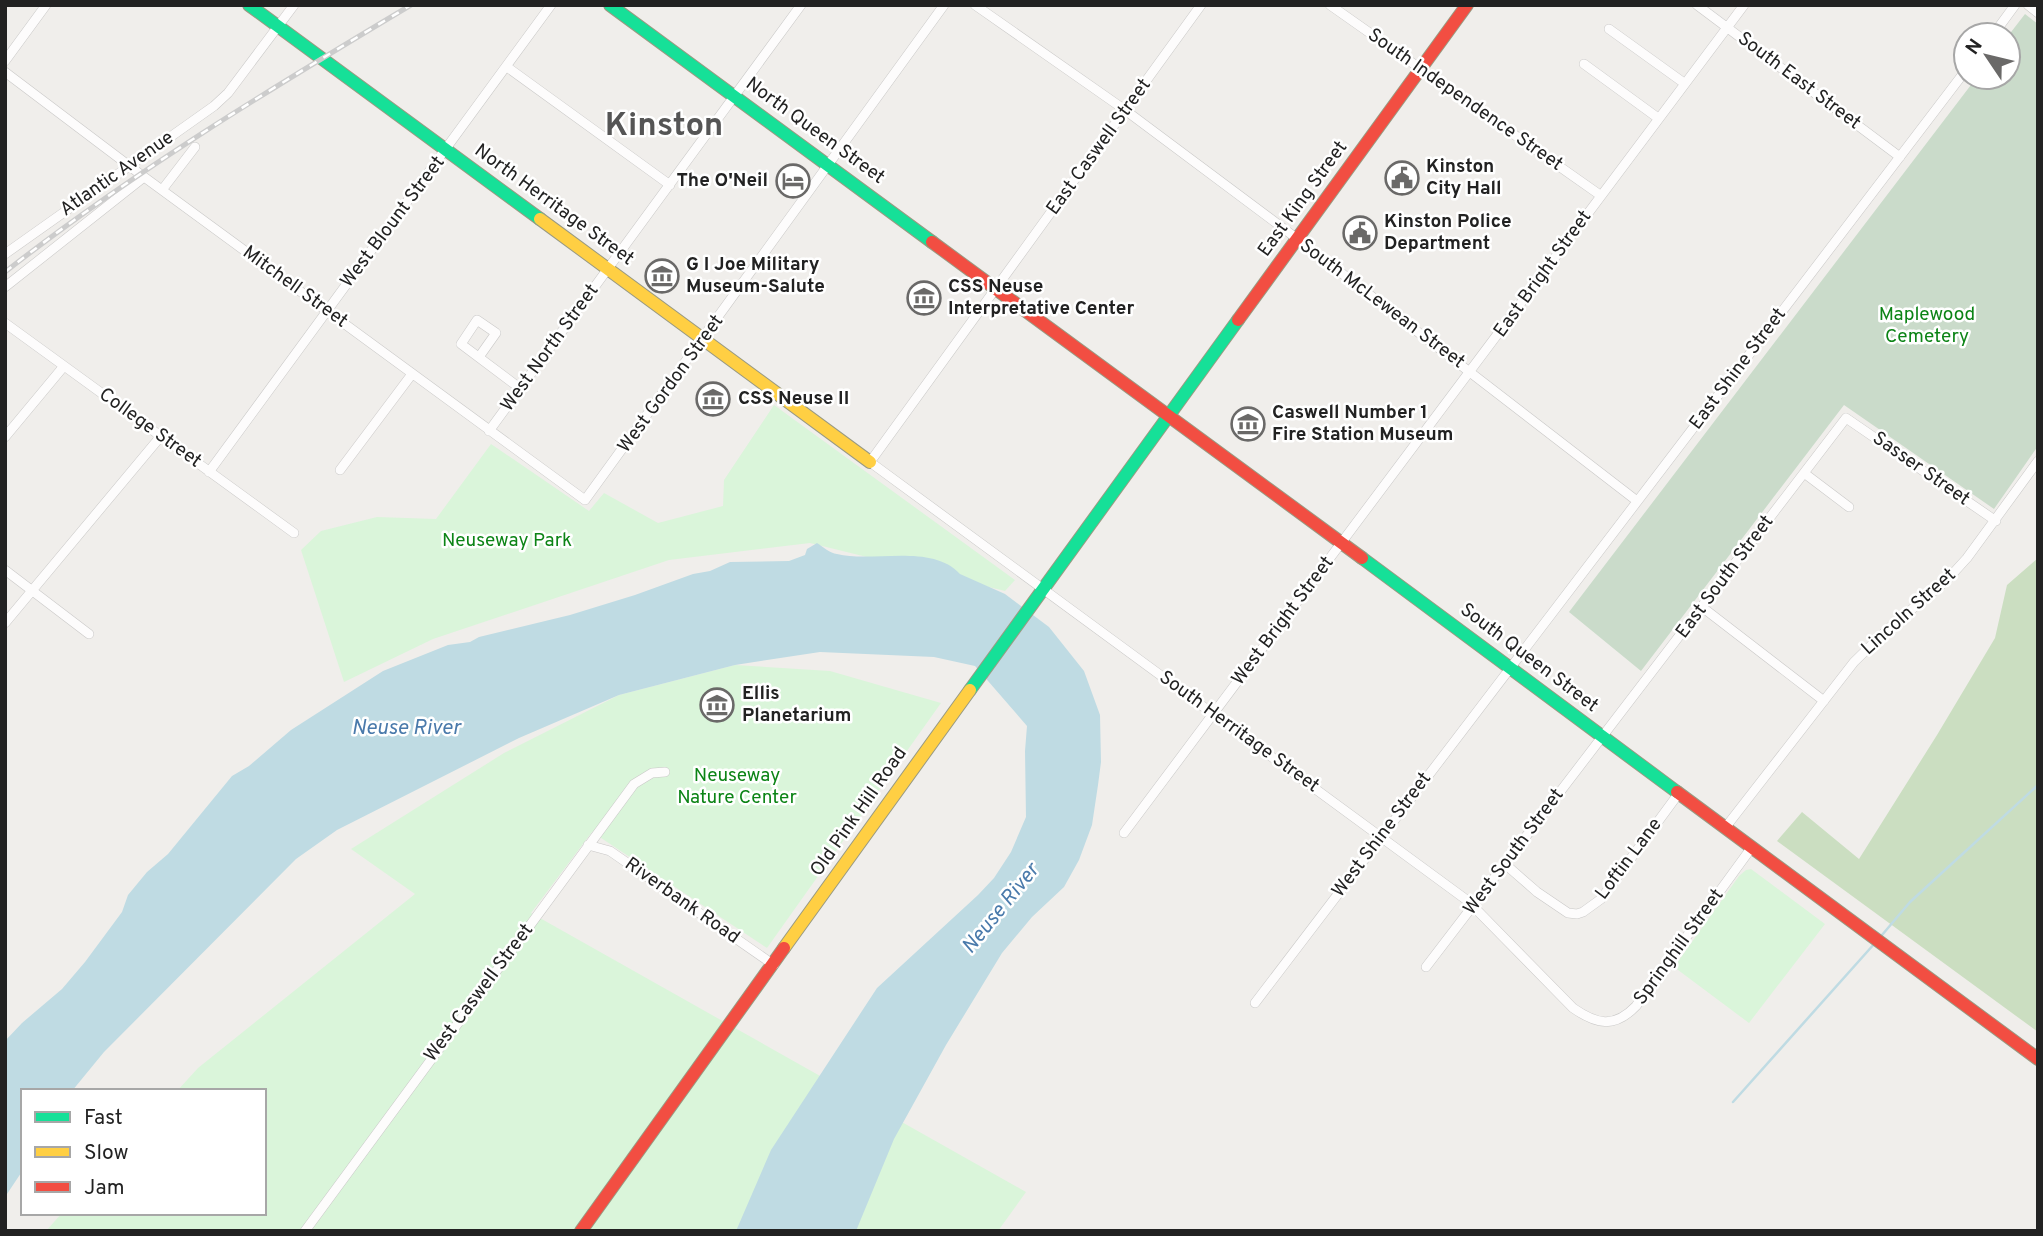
<svg xmlns="http://www.w3.org/2000/svg" width="2043" height="1236" font-family="Overpass,sans-serif">
	<rect width="100%" height="100%" fill="#f0eeeb"/>
	<!-- forest -->
	<path fill="#cbdec1" d="M2038,558V1032L1777,841L1802,812L1859,859L1937,735L1995,638L2007,585Z"/>
	<!-- cemetery -->
	<path fill="#cadbca" d="M2025,14L2038,24V446L1994,509L1844,405L1641,671L1569,612L1977,77H2008V36Z"/>
	<!-- park -->
	<path fill="#daf5da" d="M774,405L1015,580L1005,591L810,543L669,560L433,639L344,682L301,550L321,531L377,517L436,519L491,444L589,511L604,493L658,523L723,506L724,480Z
		M735,665L830,671L941,703L767,948L592,832L531,913L1026,1192L998,1231H46L62,1213H264V1091H177L198,1068L415,894L351,849L504,753L619,695Z
		M1751,869L1825,924L1749,1023L1674,967L1739,876L1746,870Z"/>
	<!-- water -->
	<path fill="#bfdbe3" d="M817,543C823,547 830,553 837,554C872,563 932,543 960,574L1005,594L1049,627L1084,671L1100,715L1101,762L1098,785L1092,825L1079,860L1064,887L1032,917L1002,953L946,1045L894,1139L856,1231H736L771,1150L877,988L978,895L994,878L1011,852L1026,817L1025,751L1027,726L975,666L934,657L820,652L735,665L619,695L519,738L337,830L296,859L104,1052L72,1091H23V1170L5,1197V1041L22,1023L62,989L85,962L122,912L128,895L147,872L168,854L232,776L249,766L291,730L383,671L448,645L470,642L479,637L570,615L635,595L693,574L710,571L730,562L789,561L805,555L807,549Z"/>
	<g fill="none" stroke-linecap="round" stroke-linejoin="round">
		<!-- stream -->
		<path stroke="#bfdbe3" stroke-width="2.5" d="M1882,935L1910,902L2038,785
			M1733,1102L1875,943"/>
		<defs>
			<path id="street" d="M975,5L1125,110L1283,228L1637,501
				M1201,5L870,462L1468,901L1573,1008C1596,1024 1614,1029 1636,1006L1752,847
				M1330,5L1600,195
				M1697,5L1900,157
				M2028,5L2038,13
				M1609,29L1684,83
				M1993,35L2015,5
				M5,61L46,5
				M1584,64L1658,118
				M507,67L670,185
				M5,72L140,174L585,500L944,5
				M162,190L195,147
				M5,254L214,106L228,93L294,5
				M5,287L144,177
				M5,323L294,533
				M479,357L496,333L477,320L461,344C481,359 501,374 521,389
				M489,431L801,5
				M5,437L64,366
				M340,470L412,374
				M209,472L551,5
				M1804,473L1849,507
				M5,570L89,634
				M1702,607L1824,701
				M5,623L161,436
				M1725,828L1854,662L1889,628L1946,581L1967,558L2038,461
				M1124,833L1744,5
				M588,845L610,851L774,965
				M1505,864L1537,892L1568,913L1577,914L1583,912L1601,899L1679,793
				M1426,967L1846,418L1996,521
				M1255,1003L1966,70
				M305,1231L634,784L652,773L665,772"/>
			<path id="fast" d="M249,5L540,219
				M610,5L932,242
				M1362,558L1677,792
				M970,690L1238,320"/>
			<path id="slow" d="M540,219L870,462
				M784,948L970,690"/>
			<path id="jam" d="M932,242L1362,558
				M1238,320L1467,5
				M1677,792L2038,1059
				M581,1231L784,948"/>
		</defs>
		<!-- street casing -->
		<use href="#street" stroke="#c9c8c7" stroke-width="10"/>
		<!-- fast casing -->
		<use href="#fast" stroke="#999a82" stroke-width="14"/>
		<!-- slow casing -->
		<use href="#slow" stroke="#999a82" stroke-width="14"/>
		<!-- jam casing -->
		<use href="#jam" stroke="#999a82" stroke-width="14"/>
		<!-- street -->
		<use href="#street" stroke="#fdfcfc" stroke-width="9"/>
		<!-- fast -->
		<use href="#fast" stroke="#16e098" stroke-width="12"/>
		<!-- slow -->
		<use href="#slow" stroke="#ffcf43" stroke-width="12"/>
		<!-- jam -->
		<use href="#jam" stroke="#f24e42" stroke-width="12"/>
		<defs>
			<path id="rail" d="M5,272C133,172 272,88 411,5"/>
		</defs>
		<!-- rail casing -->
		<use href="#rail" stroke="#ccc" stroke-width="5"/>
		<!-- rail -->
		<use href="#rail" stroke="#fff" stroke-width="2.5" stroke-dasharray="8" stroke-linecap="butt"/>
	</g>
	<!-- icons -->
	<defs>
		<symbol id="civic-ring" viewBox="-11 -11 22 22"><circle r="9.5" fill="#fff" stroke="#6a6968" stroke-width="1.5"/><path d="M-.6-6.5H3V-4.5H.6V-3L4-1V1h2V6H-6V1h2V-1L-.6-3ZM-1.2 2.5V6h2.4V2.5Z" fill="#6a6968"/></symbol>
		<symbol id="hotel-ring" viewBox="-11 -11 22 22"><circle r="9.5" fill="#fff" stroke="#6a6968" stroke-width="1.5"/><path d="M-6-4.5h1.5V1H6V5H4.5V3h-9V5H-6ZM-4 0a1.8 1.8 0 1 1 3.6 0ZM.5 0V-2.5h3Q6-2.5 6 0Z" fill="#6a6968"/></symbol>
		<symbol id="museum-ring" viewBox="-11 -11 22 22"><circle r="9.5" fill="#fff" stroke="#6a6968" stroke-width="1.5"/><path d="M0-6L6-3V-2H-6V-3ZM-5-1h2V3h-2ZM-1-1h2V3h-2ZM3-1h2V3H3ZM-6 4H6V6H-6Z" fill="#6a6968"/></symbol>
	</defs>
	<g fill-rule="evenodd">
		<use href="#civic-ring" x="1383" y="159" width="38" height="38"/>
		<use href="#hotel-ring" x="774" y="162" width="38" height="38"/>
		<use href="#civic-ring" x="1341" y="214" width="38" height="38"/>
		<use href="#museum-ring" x="643" y="257" width="38" height="38"/>
		<use href="#museum-ring" x="905" y="279" width="38" height="38"/>
		<use href="#museum-ring" x="694" y="380" width="38" height="38"/>
		<use href="#museum-ring" x="1229" y="405" width="38" height="38"/>
		<use href="#museum-ring" x="698" y="686" width="38" height="38"/>
	</g>
	<g text-anchor="middle" dominant-baseline="central" stroke-width="5" stroke-linejoin="round" paint-order="stroke">
		<!-- street labels -->
		<g font-size="19" fill="#222" stroke="#fff">
			<text transform="translate(1799 81) rotate(37)">South East Street</text>
			<text transform="translate(1465 100) rotate(35)">South Independence Street</text>
			<text transform="translate(815 131) rotate(36)">North Queen Street</text>
			<text transform="translate(1099 147) rotate(-54)">East Caswell Street</text>
			<text transform="translate(117 174) rotate(-35)">Atlantic Avenue</text>
			<text transform="translate(1303 199) rotate(-54)">East King Street</text>
			<text transform="translate(554 205) rotate(36)">North Herritage Street</text>
			<text transform="translate(393 222) rotate(-53)">West Blount Street</text>
			<text transform="translate(1543 274) rotate(-54)">East Bright Street</text>
			<text transform="translate(295 287) rotate(36)">Mitchell Street</text>
			<text transform="translate(1382 304) rotate(37)">South McLewean Street</text>
			<text transform="translate(550 348) rotate(-54)">West North Street</text>
			<text transform="translate(1738 369) rotate(-53)">East Shine Street</text>
			<text transform="translate(671 384) rotate(-54)">West Gordon Street</text>
			<text transform="translate(150 428) rotate(36)">College Street</text>
			<text transform="translate(1921 469) rotate(35)">Sasser Street</text>
			<text transform="translate(1725 577) rotate(-53)">East South Street</text>
			<text transform="translate(1909 612) rotate(-42)">Lincoln Street</text>
			<text transform="translate(1283 621) rotate(-53)">West Bright Street</text>
			<text transform="translate(1529 658) rotate(37)">South Queen Street</text>
			<text transform="translate(1239 732) rotate(36)">South Herritage Street</text>
			<text transform="translate(859 812) rotate(-55)">Old Pink Hill Road</text>
			<text transform="translate(1382 835) rotate(-53)">West Shine Street</text>
			<text transform="translate(1514 852) rotate(-53)">West South Street</text>
			<text transform="translate(1629 859) rotate(-53)">Loftin Lane</text>
			<text transform="translate(682 901) rotate(35)">Riverbank Road</text>
			<text transform="translate(1679 947) rotate(-54)">Springhill Street</text>
			<text transform="translate(479 993) rotate(-53)">West Caswell Street</text>
		</g>
		<!-- poi labels -->
		<g font-size="19" font-weight="bold" fill="#222" stroke="#fff" text-anchor="start">
			<text x="1426" y="167">Kinston<tspan x="1426" dy="22">City Hall</tspan></text>
			<text x="768" y="181" text-anchor="end">The O'Neil</text>
			<text x="1384" y="222">Kinston Police<tspan x="1384" dy="22">Department</tspan></text>
			<text x="686" y="265">G I Joe Military<tspan x="686" dy="22">Museum-Salute</tspan></text>
			<text x="948" y="287">CSS Neuse<tspan x="948" dy="22">Interpretative Center</tspan></text>
			<text x="738" y="399">CSS Neuse II</text>
			<text x="1272" y="413">Caswell Number 1<tspan x="1272" dy="22">Fire Station Museum</tspan></text>
			<text x="742" y="694">Ellis<tspan x="742" dy="22">Planetarium</tspan></text>
		</g>
		<!-- park labels -->
		<g font-size="19" fill="#0c8416" stroke="#fff">
			<text x="1927" y="315">Maplewood<tspan x="1927" dy="22">Cemetery</tspan></text>
			<text x="507" y="541">Neuseway Park</text>
			<text x="737" y="776">Neuseway<tspan x="737" dy="22">Nature Center</tspan></text>
		</g>
		<!-- water labels -->
		<g font-size="21" font-style="italic" fill="#4a7aab" stroke="#fff">
			<text x="406" y="728">Neuse River</text>
			<text transform="translate(1001 909) rotate(-51)">Neuse River</text>
		</g>
		<!-- town labels -->
		<g font-size="33" font-weight="bold" fill="#555" stroke="#fff">
			<text x="664" y="127">Kinston</text>
		</g>
	</g>
	<!-- border -->
	<rect width="2043" height="1236" fill="none" stroke="#222222" stroke-width="14"/>
	<!-- legend -->
	<rect x="21" y="1089" width="245" height="126" fill="#ffffff" stroke="#a7a7a7" stroke-width="2"/>
	<rect x="35" y="1112" width="35" height="10" fill="#16e098" stroke="#a7a7a7" stroke-width="2"/>
	<text x="84" y="1124" font-size="21" fill="#222222">Fast</text>
	<rect x="35" y="1147" width="35" height="10" fill="#ffcf43" stroke="#a7a7a7" stroke-width="2"/>
	<text x="84" y="1159" font-size="21" fill="#222222">Slow</text>
	<rect x="35" y="1182" width="35" height="10" fill="#f24e42" stroke="#a7a7a7" stroke-width="2"/>
	<text x="84" y="1194" font-size="21" fill="#222222">Jam</text>
	<!-- north arrow -->
	<g transform="translate(1987 56) rotate(305)"><circle r="33" fill="#ffffff" stroke="#a7a7a7" stroke-width="2"/>
	<path d="M0-5L12 26L0 18L-12 26Z" fill="#6a6968"/>
	<text y="-10" font-size="19" font-weight="bold" text-anchor="middle" fill="#222222">N</text>
	</g>
</svg>
